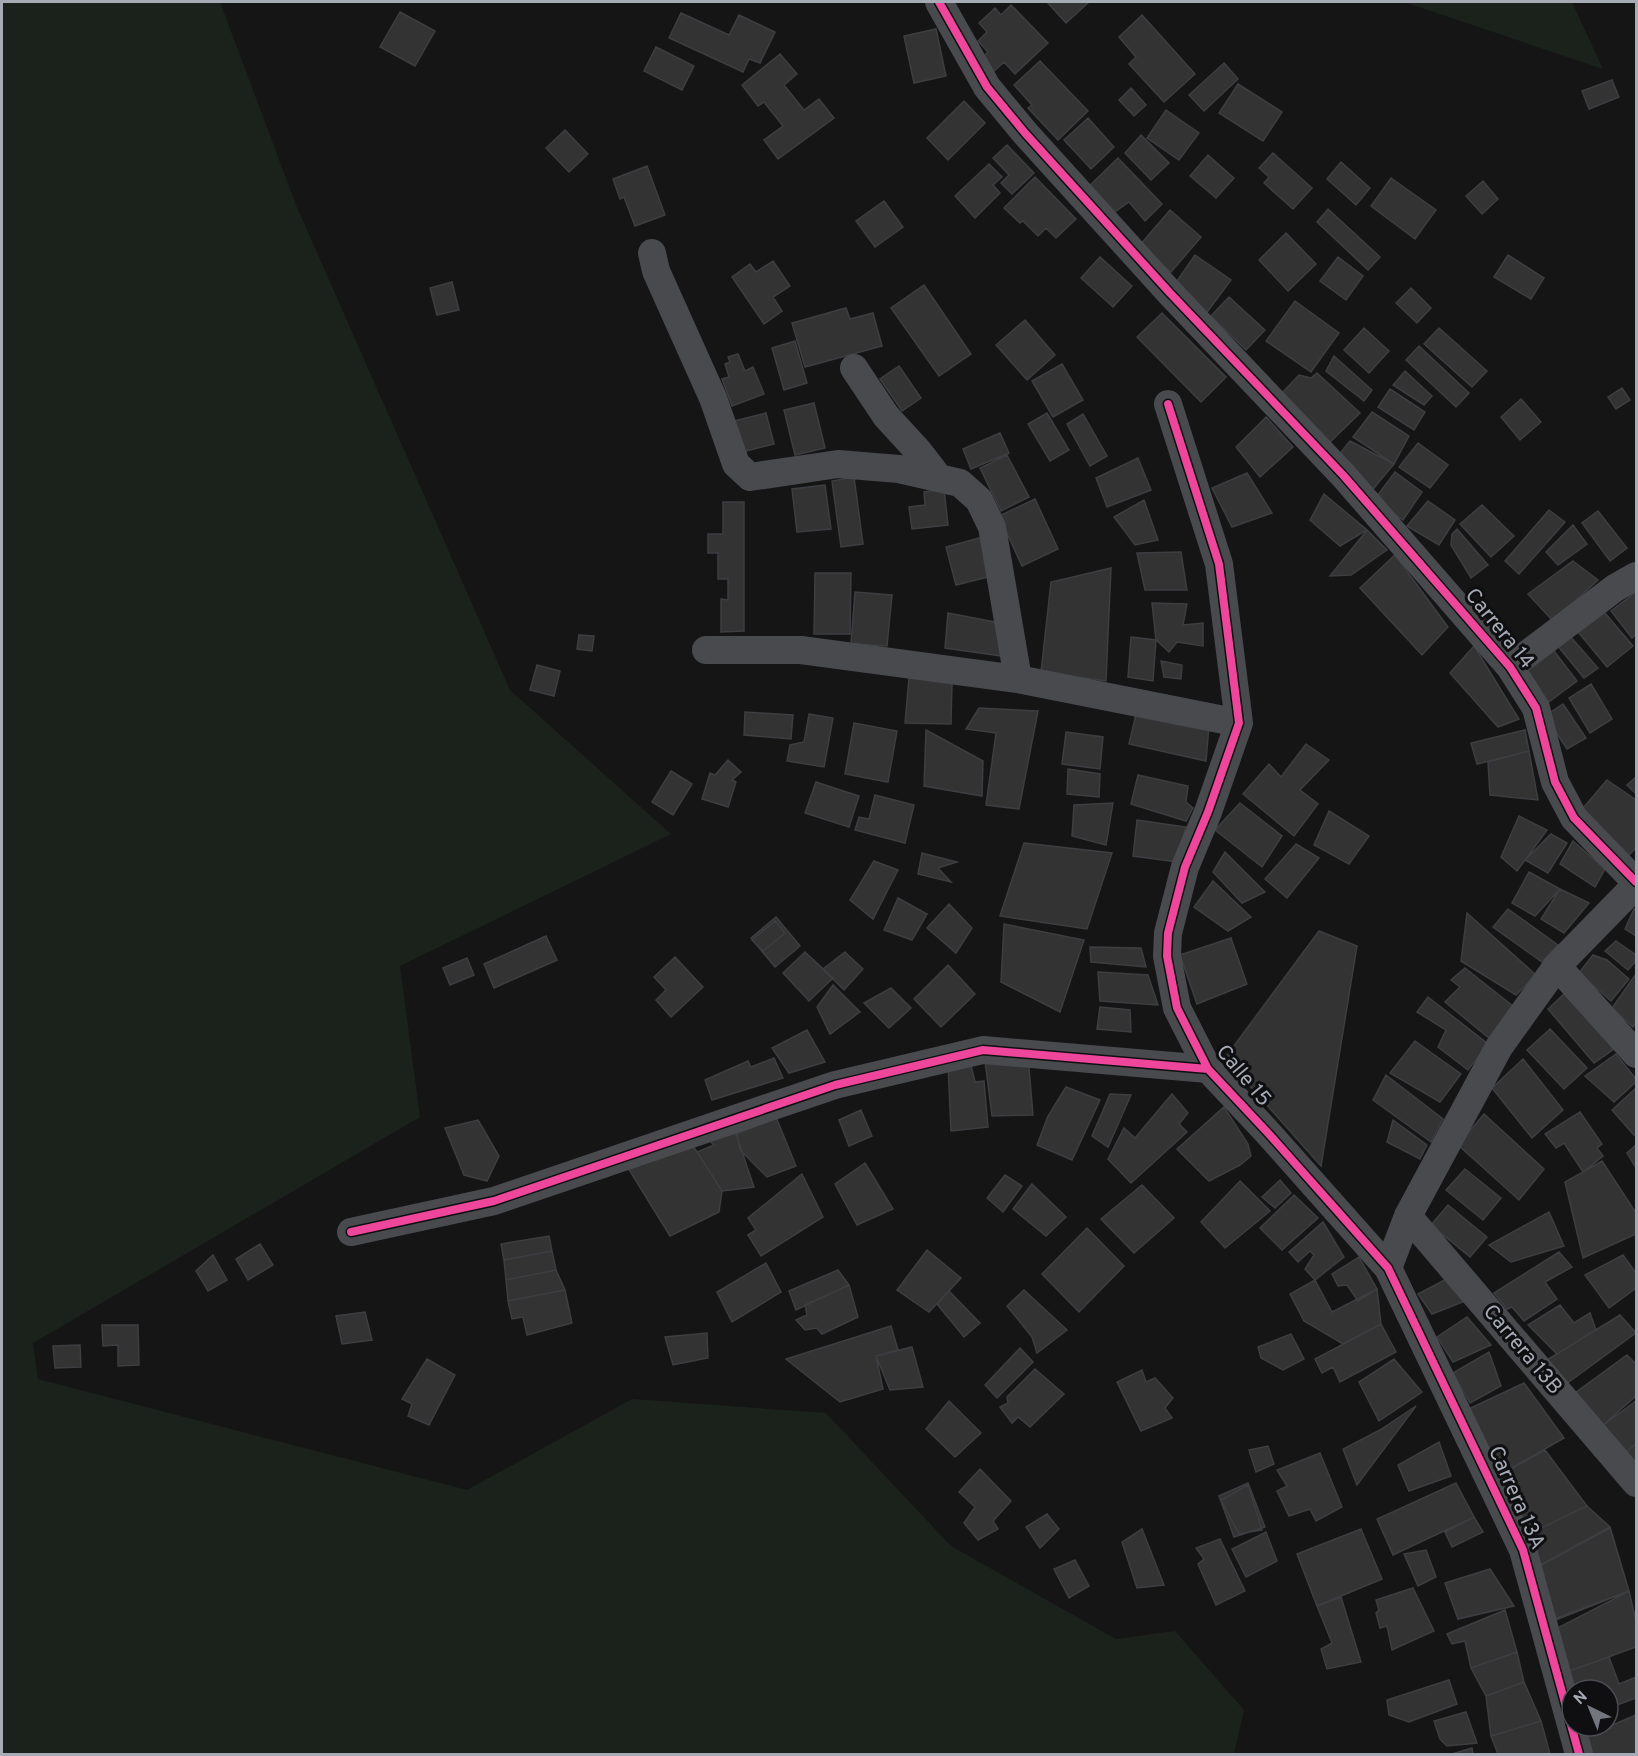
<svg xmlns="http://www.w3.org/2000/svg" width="1638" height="1756" font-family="Overpass,sans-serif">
	<rect width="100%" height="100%" fill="#151515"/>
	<!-- green -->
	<path fill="#1b221c" d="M2,2H220L296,205L510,690L671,834L400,966L420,1117L33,1343L38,1379L467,1490L632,1399L826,1413L951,1546L1116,1639L1175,1631L1244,1710L1234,1754H2Z
		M1404,2H1572L1603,69Z"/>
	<!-- building -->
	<path fill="#333334" stroke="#3d3e41" stroke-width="1.5" d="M1047,2H1089L1066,23Z
		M1011,5L1048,43L1015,74L1004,62L992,73L980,60L988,52L978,41L987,32L979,23L995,8L1001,15Z
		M400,12L435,31L415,66L380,47Z
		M681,13L729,35L739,15L775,32L760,63L749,59L743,72L669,38Z
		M1142,15L1195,74L1164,102L1129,64L1136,57L1119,37Z
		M936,29L946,76L914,83L904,36Z
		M656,47L694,66L682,90L644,71Z
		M780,54L797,74L784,85L804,110L819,99L834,118L778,159L764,140L783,126L764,102L758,106L742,85Z
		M1040,61L1088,111L1058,140L1028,108L1032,105L1014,85Z
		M1224,63L1238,79L1204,111L1189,95Z
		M1612,80L1619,97L1589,109L1582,91Z
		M1238,84L1282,112L1263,141L1219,113Z
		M1131,88L1146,105L1134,116L1119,100Z
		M964,101L985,123L948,160L927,138Z
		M1166,110L1199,133L1179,160L1147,138Z
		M1088,118L1114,147L1091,169L1064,140Z
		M565,130L588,154L569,172L546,148Z
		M1141,135L1169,163L1151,180L1125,153Z
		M1007,145L1034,173L1012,194L1001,183L1009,175L993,158Z
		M1273,153L1312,188L1293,209L1264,183L1269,177L1259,168Z
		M1208,155L1234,178L1216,198L1190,176Z
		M1118,158L1162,204L1145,221L1129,202L1113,213L1081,194Z
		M1341,162L1370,188L1356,205L1327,179Z
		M989,164L1002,177L993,185L1000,193L975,218L955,196Z
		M647,166L665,215L635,226L624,197L620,199L613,179Z
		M1035,177L1076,219L1056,238L1046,228L1038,236L1023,221L1020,223L1004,208Z
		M1391,178L1436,210L1415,239L1371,206Z
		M1483,181L1498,199L1482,214L1466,196Z
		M884,201L903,227L875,247L856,221Z
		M1328,209L1380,257L1368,270L1317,222Z
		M1170,210L1201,237L1171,272L1140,245Z
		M1286,233L1316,264L1288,291L1259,260Z
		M1195,255L1231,280L1205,315L1170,291Z
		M1508,255L1544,278L1531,299L1494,277Z
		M1100,257L1132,286L1113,307L1081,278Z
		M1338,257L1363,276L1346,300L1320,281Z
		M773,261L790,286L773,297L782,311L764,324L732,277L750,264L756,272Z
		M452,282L459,310L437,315L430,288Z
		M924,285L971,354L939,376L891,308Z
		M1411,288L1431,308L1417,323L1396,303Z
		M1229,297L1265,330L1246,350L1211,316Z
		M1295,301L1339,333L1311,372L1266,341Z
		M846,308L850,319L873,313L882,346L805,367L792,323Z
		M1162,313L1226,377L1201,402L1137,337Z
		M1025,320L1055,355L1027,380L996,345Z
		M1364,328L1389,351L1369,373L1344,350Z
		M1439,328L1487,371L1472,387L1424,344Z
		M795,341L807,383L784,390L772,348Z
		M1419,346L1469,393L1456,407L1406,360Z
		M738,354L745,371L753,367L764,394L732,406L722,379L729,377L725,364L730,362L728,357Z
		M1334,356L1372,390L1364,401L1326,371Z
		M1062,364L1083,400L1053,417L1032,381Z
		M899,366L921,398L902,411L880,379Z
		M1405,371L1432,396L1424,405L1393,385Z
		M1317,373L1360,413L1324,448L1281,394L1299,375L1311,378Z
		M1622,388L1630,400L1616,409L1608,397Z
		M1390,389L1425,412L1414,430L1378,407Z
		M1521,399L1541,422L1520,440L1501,417Z
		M814,403L825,448L795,455L784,410Z
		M1372,412L1409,436L1394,464L1353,437Z
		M766,413L774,444L742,452L734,421Z
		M1047,413L1069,450L1050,461L1028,424Z
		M1083,414L1107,456L1090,466L1067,424Z
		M1266,417L1293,447L1260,477L1236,447Z
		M1000,433L1009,453L971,469L963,449Z
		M1350,441L1394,464L1369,494L1334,461Z
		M1418,443L1448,465L1430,488L1399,467Z
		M1007,455L1029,497L1001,511L980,468Z
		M1138,458L1151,490L1107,507L1096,478Z
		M1395,472L1422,492L1403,520L1374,500Z
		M1247,473L1272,513L1232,527L1212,488Z
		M854,477L863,544L841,547L832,481Z
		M825,485L831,529L797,532L792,489Z
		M944,489L948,525L912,529L909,507L925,505L924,492Z
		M1324,494L1367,530L1340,546L1310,520Z
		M1035,499L1058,549L1022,566L999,516Z
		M1144,500L1158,540L1135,545L1114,517Z
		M1428,501L1455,520L1439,545L1407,526Z
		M723,502H744V631L721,632V599L728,600V579H718V553H708V534H723Z
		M1482,505L1514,536L1491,557L1460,524Z
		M1549,510L1565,522L1519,574L1505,561Z
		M1598,511L1627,548L1610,561L1582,523Z
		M1573,525L1587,544L1558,565L1546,552Z
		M1457,529L1488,565L1471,578L1451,545L1452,534Z
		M1367,530L1387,550L1351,575L1330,576Z
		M983,537L992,576L956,585L946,547Z
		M1181,552L1187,590H1145L1137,553Z
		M1395,555L1448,627L1422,655L1360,588Z
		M1573,561L1598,580L1553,621L1528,594Z
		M1111,568L1106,681L1041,672L1051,582Z
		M815,573H851L850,634H814Z
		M855,592L892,595L887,646L851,644Z
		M1636,592V634L1632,638L1611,611Z
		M1152,603L1187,604L1183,625L1203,623V646L1177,642L1169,652L1156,640Z
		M1599,606L1633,646L1607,667L1574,627Z
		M948,613L1000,623L1009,657L945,648Z
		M579,635L594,636L592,651L577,649Z
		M1569,635L1598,668L1584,678L1557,645Z
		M1131,637L1156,640L1153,681L1128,677Z
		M1474,646L1519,719L1498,727L1450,673Z
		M1551,647L1577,681L1546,704L1518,669Z
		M1161,661L1182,665L1181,679L1164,677Z
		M537,665L560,671L554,696L530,690Z
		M909,678L952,682L951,724L905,723Z
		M1591,684L1612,719L1590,733L1569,698Z
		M1563,704L1586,738L1567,749L1545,716Z
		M979,708L1038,711L1019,809L986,805L996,733L966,729Z
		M745,712L793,715L791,739L744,735Z
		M809,714L833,718L824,767L787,761L790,745L804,742Z
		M1136,714L1209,726L1206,761L1129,744Z
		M854,723L897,731L888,782L845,774Z
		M926,730L983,761L982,796L924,786Z
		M1525,730L1529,751L1477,764L1471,743Z
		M1066,732L1103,737L1100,769L1062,764Z
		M1306,744L1329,760L1300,790L1318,804L1294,836L1243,794L1269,764L1281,777Z
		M1529,751L1538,800L1490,795L1488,762Z
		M728,760L741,772L732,780L736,782L728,807L702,799L710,773L715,775Z
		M1068,769L1100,774L1099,797L1067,794Z
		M671,771L692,784L673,815L652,802Z
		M1138,775L1188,786L1186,802L1193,808L1186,821L1131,804Z
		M1636,777V794L1627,785Z
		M1607,780L1636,800V848L1627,857L1578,814Z
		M816,782L859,796L849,827L805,813Z
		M875,795L914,805L905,843L855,830L859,817L869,819Z
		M1113,803L1106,845L1072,836L1074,805Z
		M1240,803L1282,836L1262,867L1215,830Z
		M1329,811L1369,836L1349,864L1314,845Z
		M1519,816L1547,830L1517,871L1501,857Z
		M1137,820L1186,827L1177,862L1133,856Z
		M1551,834L1567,843L1548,873L1525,860Z
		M1573,841L1605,869L1595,887L1560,864Z
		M1024,843L1112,853L1087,929L1000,916Z
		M1296,844L1319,858L1287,898L1265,879Z
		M1225,852L1265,892L1242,903L1213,872Z
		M922,853L957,862L938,868L951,882L918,874Z
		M874,861L898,870L873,919L850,900Z
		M1529,872L1560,889L1535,916L1512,903Z
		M1213,881L1251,917L1228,931L1194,907Z
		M1560,889L1589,903L1564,933L1541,919Z
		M898,898L927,914L912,940L884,930Z
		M949,904L972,928L956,953L927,928Z
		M1636,908V936L1625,929L1634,909Z
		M1508,909L1558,945L1542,962L1493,927Z
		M1467,913L1536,975L1516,995L1461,961Z
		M776,917L800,946L775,967L751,938Z
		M775,921L785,933L763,951L752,940Z
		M1004,924L1084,940L1060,1012L1001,982Z
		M1319,931L1357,946L1321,1166L1225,1058Z
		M546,936L557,960L494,988L484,964Z
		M1231,938L1247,984L1197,1004L1180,955Z
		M1616,941L1636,955V961L1628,970L1605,951Z
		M1090,947L1141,948L1146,967L1091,962Z
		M805,952L833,978L809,1001L783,973Z
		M805,952L833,978L809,1001L783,973Z
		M845,952L863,969L844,990L823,969Z
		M1593,955L1607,960L1629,979L1611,1001L1579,973Z
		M675,957L703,987L671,1017L656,1000L666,990L654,977Z
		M467,958L474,975L450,985L443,968Z
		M948,965L975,994L941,1027L914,999Z
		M1465,968L1514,1007L1490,1039L1445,1002L1460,987L1451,980Z
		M1098,972L1148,975L1158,1005L1100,1001Z
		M1636,974V1022L1633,1027L1612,1008Z
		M833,985L860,1012L830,1034L817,1007Z
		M891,988L911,1008L889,1028L864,1003Z
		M1565,993L1614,1049L1594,1063L1548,1009Z
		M1428,997L1488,1044L1468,1070L1438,1047L1446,1030L1417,1012Z
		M1100,1007L1130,1010L1131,1032L1097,1029Z
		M1550,1029L1587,1068L1564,1089L1527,1050Z
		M807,1030L825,1062L789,1073L772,1048Z
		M1415,1041L1461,1074L1440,1102L1390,1073Z
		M1616,1054L1636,1079V1082L1614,1102L1585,1076Z
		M1028,1056L1033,1115L992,1116L985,1061Z
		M774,1058L783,1078L712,1100L705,1080L748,1061L751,1067Z
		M1523,1059L1563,1110L1532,1138L1492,1088Z
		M970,1061L975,1082L984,1081L988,1127L951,1131L948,1063Z
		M1386,1075L1443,1119L1431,1142L1373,1100Z
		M1066,1087L1100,1100L1072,1160L1037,1145L1048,1116Z
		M1636,1088V1134L1634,1135L1612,1110Z
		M1110,1094L1131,1095L1108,1147L1092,1136Z
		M1172,1094L1188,1113L1179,1124L1187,1132L1131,1183L1108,1159L1124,1128L1135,1138Z
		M1224,1107L1248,1144L1251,1156L1240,1165L1209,1181L1177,1149Z
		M861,1110L872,1136L849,1146L839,1120Z
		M1580,1112L1602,1144L1597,1148L1603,1156L1583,1172L1564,1143L1556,1148L1545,1134Z
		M1484,1114L1544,1169L1519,1200L1458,1145Z
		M776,1117L796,1166L767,1177L740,1150L737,1134Z
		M478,1120L499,1156L487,1181L464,1175L445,1128Z
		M1393,1120L1427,1145L1420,1159L1387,1142Z
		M735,1131L754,1187L722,1191L697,1152L714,1145L708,1139Z
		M686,1135L722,1191L719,1212L670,1236L625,1163Z
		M1636,1145V1168L1627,1153Z
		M1602,1161L1636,1213V1234L1583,1258L1565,1182Z
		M865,1163L893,1209L857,1225L835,1184Z
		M1465,1169L1501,1198L1483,1220L1446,1190Z
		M802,1174L823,1217L761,1256L748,1235L756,1230L748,1218Z
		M1005,1175L1022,1186L1003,1212L987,1198Z
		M1280,1180L1291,1193L1275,1208L1262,1197Z
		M1240,1181L1270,1211L1225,1248L1201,1222Z
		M1032,1184L1066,1217L1046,1236L1013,1209Z
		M1142,1185L1174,1218L1134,1253L1101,1219Z
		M1294,1195L1318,1218L1282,1250L1260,1228Z
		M1448,1205L1487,1237L1470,1257L1431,1225Z
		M1549,1212L1564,1246L1511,1262L1489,1245Z
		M1323,1222L1344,1257L1315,1280L1305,1269L1314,1255L1310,1251L1298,1262L1289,1252Z
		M1087,1228L1124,1266L1079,1312L1042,1274Z
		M549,1236L552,1251L504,1260L501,1244Z
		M260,1244L273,1265L248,1280L236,1259Z
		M927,1250L961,1278L929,1312L897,1290Z
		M552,1251L556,1270L506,1280L504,1260Z
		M1559,1252L1572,1267L1545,1282L1557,1299L1524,1321L1512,1307L1507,1309L1494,1293Z
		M213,1255L227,1280L208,1291L196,1271Z
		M1623,1255L1636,1273V1288L1609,1308L1585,1275Z
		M1359,1257L1377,1289L1358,1301L1347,1285L1338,1286L1332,1274Z
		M766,1263L781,1292L732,1322L717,1292Z
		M556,1270L565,1290L508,1301L506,1280Z
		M838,1270L849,1285L796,1310L789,1291Z
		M1452,1276L1468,1300L1432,1314L1418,1294Z
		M1315,1280L1332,1312L1377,1289L1381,1324L1343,1344L1304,1321L1290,1294Z
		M849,1285L858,1317L822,1334L817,1328L805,1330L796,1320L807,1315L805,1305Z
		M565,1290L572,1323L527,1335L523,1317L512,1319L508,1301Z
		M1024,1290L1067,1330L1037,1353L1032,1337L1007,1306Z
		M949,1291L980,1323L964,1337L937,1304Z
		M1560,1305L1574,1323L1590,1313L1596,1330L1557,1354L1528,1325Z
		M365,1312L372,1340L342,1344L336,1316Z
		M1620,1315L1636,1333L1566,1384L1547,1360Z
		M1467,1317L1491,1345L1453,1362L1437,1337Z
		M1381,1324L1396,1352L1340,1382L1333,1367L1322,1373L1315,1359Z
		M102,1325H138L139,1365L118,1366V1345L103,1346Z
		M891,1326L898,1350L876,1356L883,1389L840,1402L786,1359Z
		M707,1333L708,1358L673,1365L665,1337Z
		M1291,1334L1304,1359L1283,1370L1261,1358L1258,1347Z
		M80,1345L81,1367L55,1368L53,1346Z
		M912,1347L923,1387L890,1390L876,1356Z
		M1020,1348L1033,1362L997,1398L985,1385Z
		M1489,1352L1501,1386L1470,1403L1453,1373Z
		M1627,1355L1636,1364V1396L1602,1426L1575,1393Z
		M427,1359L455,1375L429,1425L408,1416L412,1404L402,1399Z
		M1394,1359L1422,1392L1379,1421L1359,1382Z
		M1035,1369L1064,1394L1030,1427L1018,1417L1012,1423L1000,1407L1008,1403L1007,1397Z
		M1142,1370L1146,1382L1155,1378L1173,1398L1165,1408L1172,1418L1141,1431L1117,1382Z
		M1524,1383L1564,1438L1501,1474L1462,1412Z
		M949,1401L981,1433L955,1457L926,1429Z
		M1636,1401V1444L1623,1455L1602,1426Z
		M1416,1406L1357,1485L1343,1449L1380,1430Z
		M1439,1442L1451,1476L1409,1491L1398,1465Z
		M1636,1444V1468L1623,1455Z
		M1268,1446L1274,1464L1256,1472L1249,1450Z
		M1545,1450L1587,1506L1518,1539L1493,1479Z
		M1320,1453L1342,1507L1316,1521L1310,1509L1289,1516L1277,1491L1287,1486L1277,1470Z
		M980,1469L1011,1501L993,1521L998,1529L978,1540L964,1523L975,1507L959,1492Z
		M1248,1483L1265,1527L1234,1537L1219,1496Z
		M1456,1483L1474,1517L1393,1555L1377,1519Z
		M1248,1485L1262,1530L1239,1534L1221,1500Z
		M1587,1506L1610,1527L1535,1568L1518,1539Z
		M1047,1514L1059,1529L1040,1548L1026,1527Z
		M1474,1517L1483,1532L1452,1547L1445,1532Z
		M1610,1527L1629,1591L1553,1621L1529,1572Z
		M1610,1528L1629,1591L1554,1619L1535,1568Z
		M1142,1529L1164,1585L1137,1588L1122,1542Z
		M1361,1529L1382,1579L1317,1606L1297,1554Z
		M1266,1532L1277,1561L1246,1577L1232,1549Z
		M1220,1539L1245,1591L1216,1605L1198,1564L1204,1559L1196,1548Z
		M1426,1550L1436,1577L1418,1586L1404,1554Z
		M1075,1560L1089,1586L1069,1598L1054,1569Z
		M1490,1569L1514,1606L1458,1619L1445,1583Z
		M1413,1588L1434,1631L1392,1650L1387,1626L1380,1628L1376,1613L1379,1610L1376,1600Z
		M1629,1591L1636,1621V1647L1564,1673L1546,1634Z
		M1341,1597L1361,1662L1327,1669L1321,1649L1332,1643L1317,1606Z
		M1505,1610L1517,1652L1471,1668L1465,1641L1452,1644L1447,1634Z
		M1517,1652L1524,1682L1486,1696L1471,1668Z
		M1609,1657L1619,1684L1636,1677V1698L1609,1708L1611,1728L1580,1739L1577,1726H1608V1690H1572L1564,1673Z
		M1449,1680L1457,1704L1409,1722L1389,1715L1387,1700Z
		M1524,1682L1541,1721L1491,1736L1486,1696Z
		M1466,1712L1477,1743L1447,1746L1440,1739L1434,1721Z
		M1636,1715V1754H1585L1580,1739Z
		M1541,1721L1550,1754H1498L1491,1736Z
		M1472,1748L1473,1754H1452Z"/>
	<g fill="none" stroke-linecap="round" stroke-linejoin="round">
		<!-- street -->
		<path stroke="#494a4e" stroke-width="28" d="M939,2L987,87L1025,133L1170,293L1343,475L1510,667L1536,708L1555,782L1574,818L1636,882
			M652,253L656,271L713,398L736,464L750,477L838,464L899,469L960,483L979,500L992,527L1018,679
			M854,368L886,416L919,452L939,478
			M1168,404L1219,564L1239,723L1208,812L1185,867L1168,933L1167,956L1177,1008L1208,1069L1268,1133L1388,1268L1523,1550L1579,1754
			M706,650H801L1018,679L1239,723
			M1510,667L1615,588L1636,576
			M1557,966L1636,1054
			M1408,1216L1636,1483
			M351,1232L494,1201L835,1085L983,1050L1208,1069
			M1388,1268L1408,1216L1499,1047L1557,966L1636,885"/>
		<defs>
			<path id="cycleway" d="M939,2L987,87L1025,133L1170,293L1343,475L1510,667L1536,708L1555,782L1574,818L1636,882
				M1168,404L1219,564L1239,723L1208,812L1185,867L1168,933L1167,956L1177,1008L1208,1069L1268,1133L1388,1268L1523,1550L1579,1754
				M351,1232L494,1201L835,1085L983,1050L1208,1069"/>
		</defs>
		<!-- cycleway casing -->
		<use href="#cycleway" stroke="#0f0f11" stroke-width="11"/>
		<!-- cycleway -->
		<use href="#cycleway" stroke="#ed469a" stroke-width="8"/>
	</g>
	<g text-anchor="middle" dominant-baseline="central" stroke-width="6" stroke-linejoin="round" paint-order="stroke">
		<!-- street labels -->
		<g font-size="21" fill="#a6abb6" stroke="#0f0f11">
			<text transform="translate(1499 629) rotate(51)">Carrera 14</text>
			<text transform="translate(1243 1076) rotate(50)">Calle 15</text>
			<text transform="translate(1522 1350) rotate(50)">Carrera 13B</text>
			<text transform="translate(1516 1498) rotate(66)">Carrera 13A</text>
		</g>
	</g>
	<!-- border -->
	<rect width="1638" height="1756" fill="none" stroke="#a6abb6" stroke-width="6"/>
	<!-- north arrow -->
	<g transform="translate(1590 1708) rotate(317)"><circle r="28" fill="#0f0f11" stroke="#4b4d53" stroke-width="1.5"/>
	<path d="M0-4.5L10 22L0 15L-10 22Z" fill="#73767e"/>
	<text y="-9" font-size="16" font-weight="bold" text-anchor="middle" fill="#a6abb6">N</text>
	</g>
</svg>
